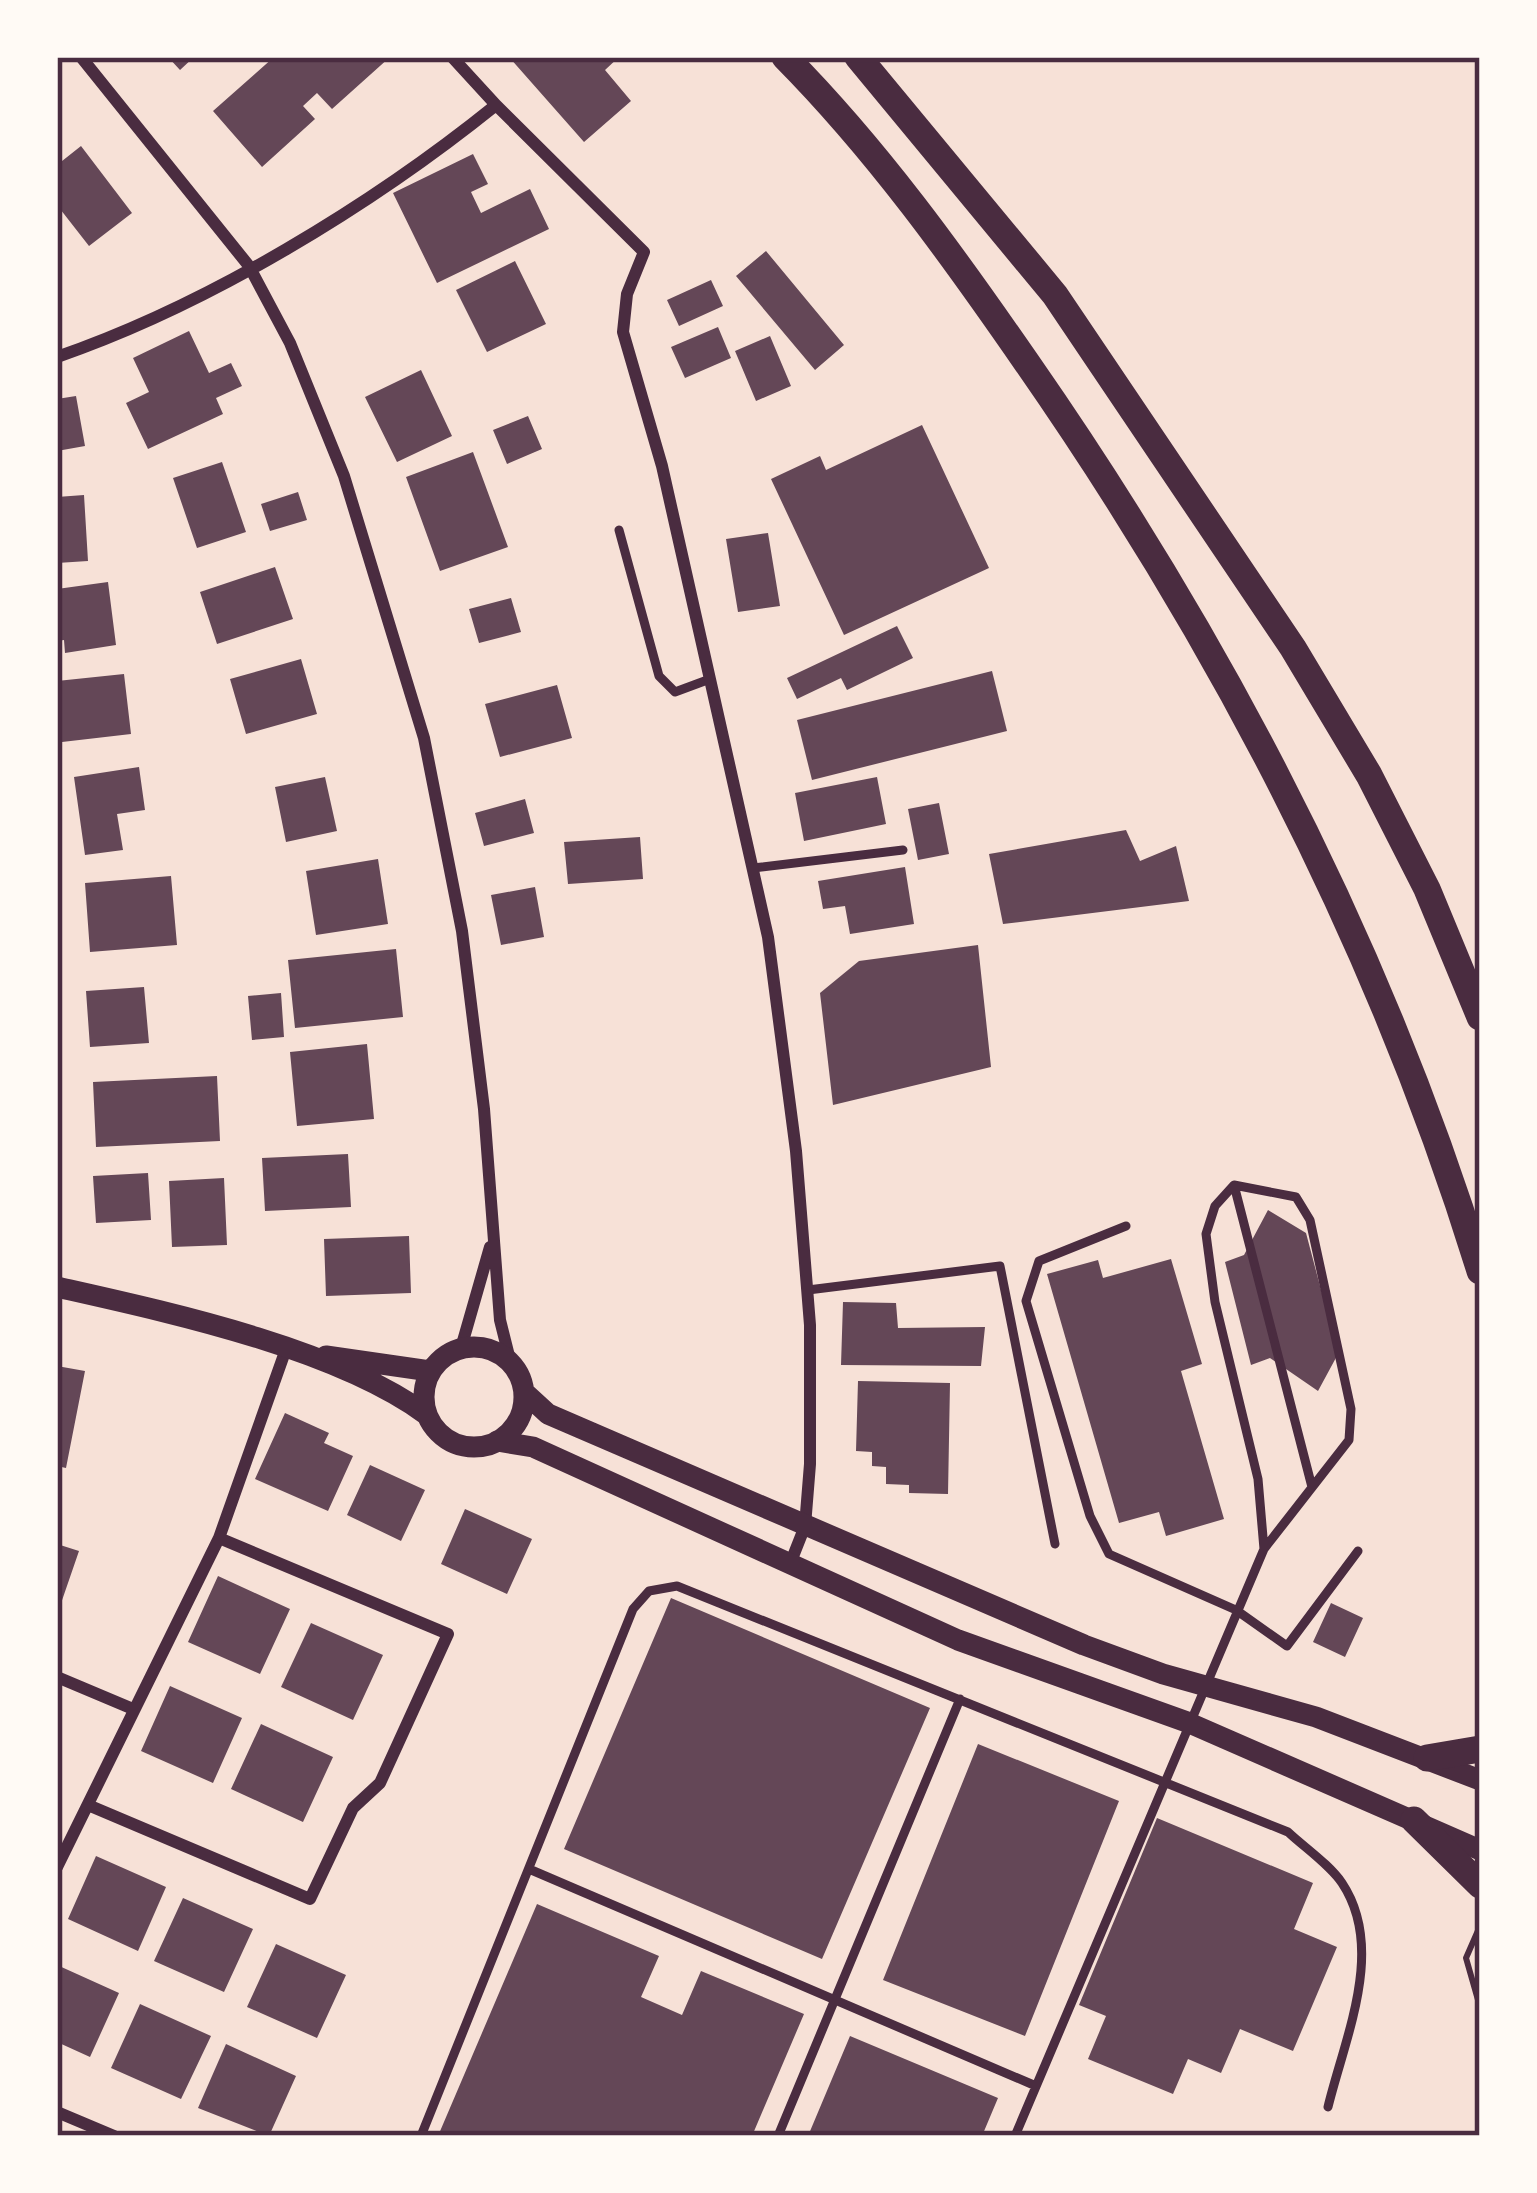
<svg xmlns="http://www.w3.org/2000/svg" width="1537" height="2193" font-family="'Fira Sans Condensed',sans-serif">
	<rect width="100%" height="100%" fill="#f7e1d7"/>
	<!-- building -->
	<path fill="#644757" d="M168,57H194L180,70Z
		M274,57H390L332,109L317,93L303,106L315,119L262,167L213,111Z
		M509,57H619L605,70L631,101L584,142Z
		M81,146L132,213L89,246L57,205V165Z
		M473,154L488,184L471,192L481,213L530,189L549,229L437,283L393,193Z
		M766,251L844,345L815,370L736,276Z
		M515,261L546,324L487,352L456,290Z
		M711,280L723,306L679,326L667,300Z
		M718,327L731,358L685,378L671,347Z
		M189,331L209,373L231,363L242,386L216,398L223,414L148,449L126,403L149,392L133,358Z
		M770,336L791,386L756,401L735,351Z
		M421,370L452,436L397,462L365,397Z
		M76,396L85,446L57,451V399Z
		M528,416L542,449L507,464L493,430Z
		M922,425L989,568L844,635L771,479L820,456L826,470Z
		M473,452L508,547L440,571L406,477Z
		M222,462L246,532L197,548L173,478Z
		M298,492L307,520L270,531L261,504Z
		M84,495L88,561L57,563V497Z
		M768,533L780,606L738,612L726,539Z
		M275,567L293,619L217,644L200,592Z
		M108,582L116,645L65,653L64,640L57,641V589Z
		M511,598L521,632L479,643L469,609Z
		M897,626L913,658L847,690L841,678L797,699L787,678Z
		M301,659L317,714L246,734L230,679Z
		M992,671L1007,731L812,780L797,720Z
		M124,674L131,734L62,742L57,681Z
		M557,685L572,738L500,757L485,704Z
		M139,767L145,810L117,814L123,850L85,855L74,777Z
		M325,777L337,831L286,842L275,787Z
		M877,777L886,824L804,841L795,793Z
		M525,799L534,833L484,846L475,813Z
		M939,803L949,854L918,860L908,809Z
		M1126,830L1140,861L1176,846L1189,901L1003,924L989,854Z
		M640,837L643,879L568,884L564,842Z
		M378,859L388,924L316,935L306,871Z
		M905,867L914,924L850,934L845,906L823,909L818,881Z
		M171,876L177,945L90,952L85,883Z
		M535,887L544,937L501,945L491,895Z
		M978,945L991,1067L833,1105L820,993L859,961Z
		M396,949L403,1017L295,1028L288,960Z
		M144,987L149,1043L90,1047L86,991Z
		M281,993L284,1037L252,1040L248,996Z
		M367,1044L374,1119L297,1126L290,1052Z
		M217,1076L220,1141L96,1147L93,1082Z
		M348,1154L351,1207L265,1211L262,1158Z
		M148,1173L151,1220L96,1223L93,1176Z
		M224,1178L227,1245L172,1247L169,1181Z
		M1268,1210L1306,1233L1338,1354L1318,1391L1270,1358L1251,1365L1225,1262L1244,1255Z
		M409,1236L411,1293L326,1296L324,1239Z
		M1171,1259L1202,1364L1181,1371L1224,1519L1166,1536L1159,1512L1119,1523L1047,1274L1098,1260L1103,1278Z
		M843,1302L896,1303L898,1328L985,1327L981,1366L841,1365Z
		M57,1366L85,1371L66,1468L57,1466Z
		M858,1381L950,1383L948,1494L909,1493V1485L886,1484V1467L872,1466V1452L856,1451Z
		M285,1413L329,1433L324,1443L353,1456L328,1511L255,1479Z
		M370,1465L425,1490L401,1541L347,1515Z
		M465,1509L532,1539L507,1594L441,1564Z
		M57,1544L79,1551L58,1612H57Z
		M218,1576L290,1609L260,1674L188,1642Z
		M671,1598L930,1708L822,1959L564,1849Z
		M1331,1603L1363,1618L1345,1657L1313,1642Z
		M311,1623L383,1655L353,1720L281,1687Z
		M170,1686L242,1718L213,1783L141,1751Z
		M261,1724L333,1757L303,1822L231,1789Z
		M978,1744L1119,1801L1025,2036L883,1980Z
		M1157,1818L1313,1883L1294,1929L1337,1947L1293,2051L1240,2029L1221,2073L1188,2059L1173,2094L1088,2059L1106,2016L1079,2005Z
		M96,1856L166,1887L138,1951L68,1919Z
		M183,1898L253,1929L224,1992L154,1961Z
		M537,1904L659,1956L641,1997L682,2015L701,1971L804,2014L752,2136H438Z
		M276,1944L346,1975L317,2038L247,2007Z
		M57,1965L119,1993L90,2057L57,2042Z
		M140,2004L211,2036L181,2099L111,2068Z
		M850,2036L998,2098L982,2136H808Z
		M226,2044L296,2076L269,2136L198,2108Z"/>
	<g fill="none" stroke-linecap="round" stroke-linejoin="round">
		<!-- path -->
		<path stroke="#4a2c40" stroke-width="6" d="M1480,1926L1466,1958L1480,2007"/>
		<!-- service -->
		<path stroke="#4a2c40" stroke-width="9" d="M619,530L659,676L675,692L710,679
			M753,868L903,850
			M1234,1185L1312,1487
			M1126,1226L1039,1261L1026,1301L1090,1516L1109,1554L1236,1610L1287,1646L1358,1551
			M808,1290L1000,1266L1055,1544
			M529,1869L1036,2086
			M421,2136L633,1609L649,1591L677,1586L1288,1832C1305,1848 1329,1864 1342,1883C1386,1949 1345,2037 1328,2107
			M778,2136L960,1699
			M1015,2136L1264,1549L1349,1440L1351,1409L1310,1220L1296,1197L1234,1185L1215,1206L1206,1234L1215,1302L1258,1479L1264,1549"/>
		<!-- minor -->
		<path stroke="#4a2c40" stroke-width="12" d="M81,57L249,266L290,343L344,476L424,738L462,931L484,1109L500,1320L510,1360
			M496,105L644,252L627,294L623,332L662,466L768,937L796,1151L810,1325V1464L805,1526L790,1564
			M57,357C208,305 372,205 496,105L452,57
			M461,1348L490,1247
			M57,1677L133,1709
			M88,1805L310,1899L353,1808L380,1783L448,1634L219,1538
			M57,1867L219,1538L286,1349
			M57,2112L114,2136"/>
		<!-- tertiary -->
		<path stroke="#4a2c40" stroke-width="21" d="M57,1287C168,1312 336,1348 427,1415
			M424 1397a50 50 0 1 1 100 0a50 50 0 1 1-100 0Z
			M326,1356L430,1371
			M524,1392L548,1414L1084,1645L1163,1674L1316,1717L1480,1780
			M497,1441L533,1447L958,1640L1187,1722L1480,1850"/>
		<!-- primary -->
		<path stroke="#4a2c40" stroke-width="27" d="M785,57C877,150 953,256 1027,363C1221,642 1380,946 1480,1271
			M858,57L1055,295L1293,648L1369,775L1427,889L1480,1017
			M1427,1758L1480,1749
			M1414,1820L1480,1885"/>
	</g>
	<!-- border -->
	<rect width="1537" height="2193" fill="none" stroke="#fffaf5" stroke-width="120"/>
	<rect x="60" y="60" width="1417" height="2073" fill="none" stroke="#4a2c40" stroke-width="4.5"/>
</svg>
